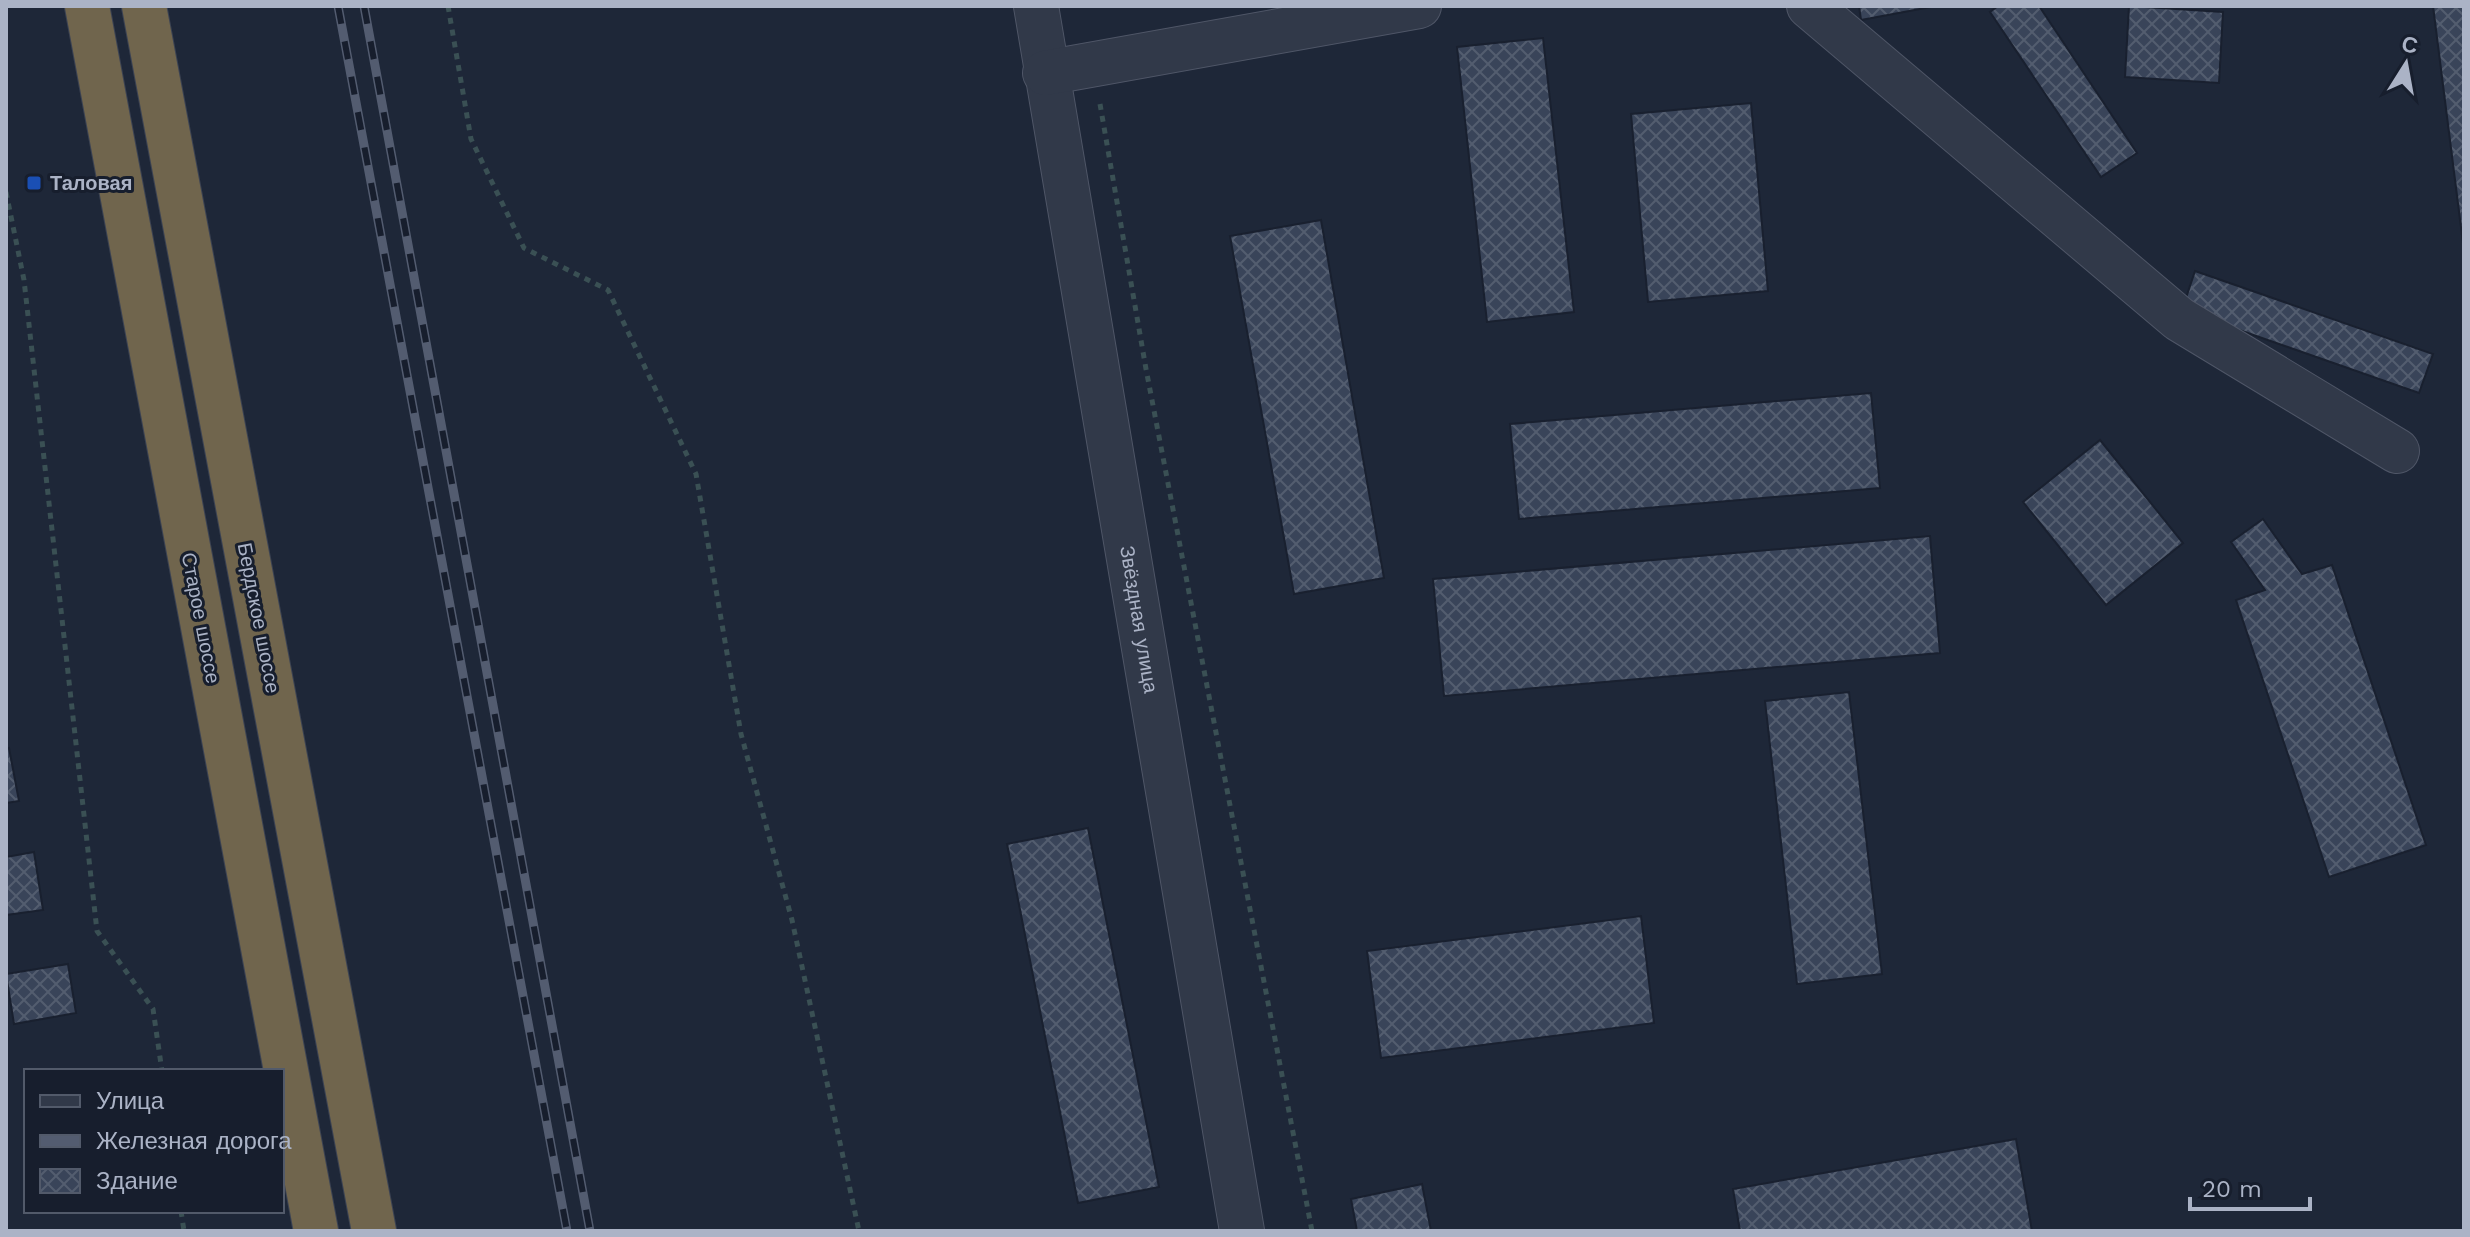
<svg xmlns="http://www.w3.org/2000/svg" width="2470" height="1237" font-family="'Work Sans',sans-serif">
	<defs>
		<pattern id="building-cross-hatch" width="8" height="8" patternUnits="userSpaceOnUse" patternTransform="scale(2)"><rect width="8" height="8" fill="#394459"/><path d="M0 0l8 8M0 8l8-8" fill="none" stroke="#535d6f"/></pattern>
	</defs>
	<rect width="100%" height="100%" fill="#1e2738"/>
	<!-- building -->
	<path fill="url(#building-cross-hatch)" stroke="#19202f" stroke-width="2" d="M1859,6H1936L1861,20Z
		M1998,6H2039L2137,153L2101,177L1990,12Z
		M2129,6L2223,12L2219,83L2125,77Z
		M2433,6H2464V251Z
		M1543,38L1574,312L1487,322L1457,47Z
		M1751,103L1768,291L1648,302L1631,114Z
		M1321,220L1384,578L1294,594L1230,236Z
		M2195,271L2433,354L2419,393L2182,310Z
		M1871,393L1880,488L1519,519L1510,424Z
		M2100,440L2183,543L2106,605L2023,502Z
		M2263,519L2302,574L2332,565L2426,845L2329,877L2236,600L2265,590L2231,542Z
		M1930,536L1940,653L1444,696L1433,579Z
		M1849,692L1882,974L1797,984L1765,701Z
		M9,748L19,801L6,803V749Z
		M1088,828L1159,1187L1078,1203L1007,844Z
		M34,852L43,910L6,915V857Z
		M1641,916L1654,1023L1381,1058L1367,951Z
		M68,964L76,1013L14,1024L6,974Z
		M2016,1139L2032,1231H1740L1733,1189Z
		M1422,1184L1431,1231H1357L1351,1199Z"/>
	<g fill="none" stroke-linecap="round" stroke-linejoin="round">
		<defs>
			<g id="minor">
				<path id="s1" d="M1036,6L1242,1231"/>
				<path d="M1809,6L2179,319L2397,451"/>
				<path d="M1045,73L1419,6"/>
			</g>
			<path id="highway" d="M87,6L316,1231
				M144,6L374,1231"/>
		</defs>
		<!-- minor casing -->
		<use href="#minor" stroke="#4f5667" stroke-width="46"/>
		<!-- highway casing -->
		<use href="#highway" stroke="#3c4353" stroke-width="46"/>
		<!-- path -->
		<path stroke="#3a5054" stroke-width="5" stroke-dasharray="6 6" stroke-linecap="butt" d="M448,6L471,139L524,248L608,290L696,474L741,734L792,920L859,1231
			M1100,104L1146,369L1312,1231
			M6,192L24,280L97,931L153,1009L162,1071
			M181,1211L184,1231"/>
		<!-- minor -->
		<use href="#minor" stroke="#313949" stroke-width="44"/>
		<!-- highway -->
		<use href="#highway" stroke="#70654d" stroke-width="44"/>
		<defs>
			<path id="rail" d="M338,6L567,1231
				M364,6L590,1231"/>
		</defs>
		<!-- rail casing -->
		<use href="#rail" stroke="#535c70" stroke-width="9"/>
		<!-- rail -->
		<use href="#rail" stroke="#171e2d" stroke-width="6" stroke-dasharray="18" stroke-linecap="butt"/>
	</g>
	<!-- markers -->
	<rect fill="#1a4fb4" stroke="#171e2d" stroke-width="3" x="26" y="175" width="16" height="16" rx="4"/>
	<g text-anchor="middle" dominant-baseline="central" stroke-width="6" stroke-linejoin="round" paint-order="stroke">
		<!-- poi labels -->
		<g font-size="20" font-weight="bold" fill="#abb3c6" stroke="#171e2d" text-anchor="start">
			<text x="50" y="183">Таловая</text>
		</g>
		<!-- street labels -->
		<g font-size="20" fill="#abb3c6" stroke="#171e2d">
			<text transform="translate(201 618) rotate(79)">Старое шоссе</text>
			<text transform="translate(259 618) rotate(79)">Бердское шоссе</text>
			<text stroke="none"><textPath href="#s1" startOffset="622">Звёздная улица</textPath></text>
		</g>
	</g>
	<!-- border -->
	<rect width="2470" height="1237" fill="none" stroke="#abb3c6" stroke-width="16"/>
	<!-- legend -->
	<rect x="24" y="1069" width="260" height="144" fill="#171e2d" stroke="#525a6a" stroke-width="2"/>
	<rect x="40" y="1095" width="40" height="12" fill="#313949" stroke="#525a6a" stroke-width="2"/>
	<text x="96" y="1109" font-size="24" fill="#abb3c6">Улица</text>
	<rect x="40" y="1135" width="40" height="12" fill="#535c70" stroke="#525a6a" stroke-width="2"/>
	<text x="96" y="1149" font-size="24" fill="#abb3c6">Железная дорога</text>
	<rect x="40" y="1169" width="40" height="24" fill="url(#building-cross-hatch)" stroke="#525a6a" stroke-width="2"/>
	<text x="96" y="1189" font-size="24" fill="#abb3c6">Здание</text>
	<!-- north arrow -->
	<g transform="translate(2406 64) rotate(11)" stroke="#171e2d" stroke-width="6" paint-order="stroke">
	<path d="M0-6L14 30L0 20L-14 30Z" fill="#abb3c6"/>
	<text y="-12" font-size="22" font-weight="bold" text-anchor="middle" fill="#abb3c6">С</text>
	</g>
	<!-- scale -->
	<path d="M2190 1197v12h120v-12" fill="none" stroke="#abb3c6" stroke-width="4"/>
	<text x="2202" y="1197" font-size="24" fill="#abb3c6" stroke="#171e2d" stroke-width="6" paint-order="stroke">20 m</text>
</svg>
